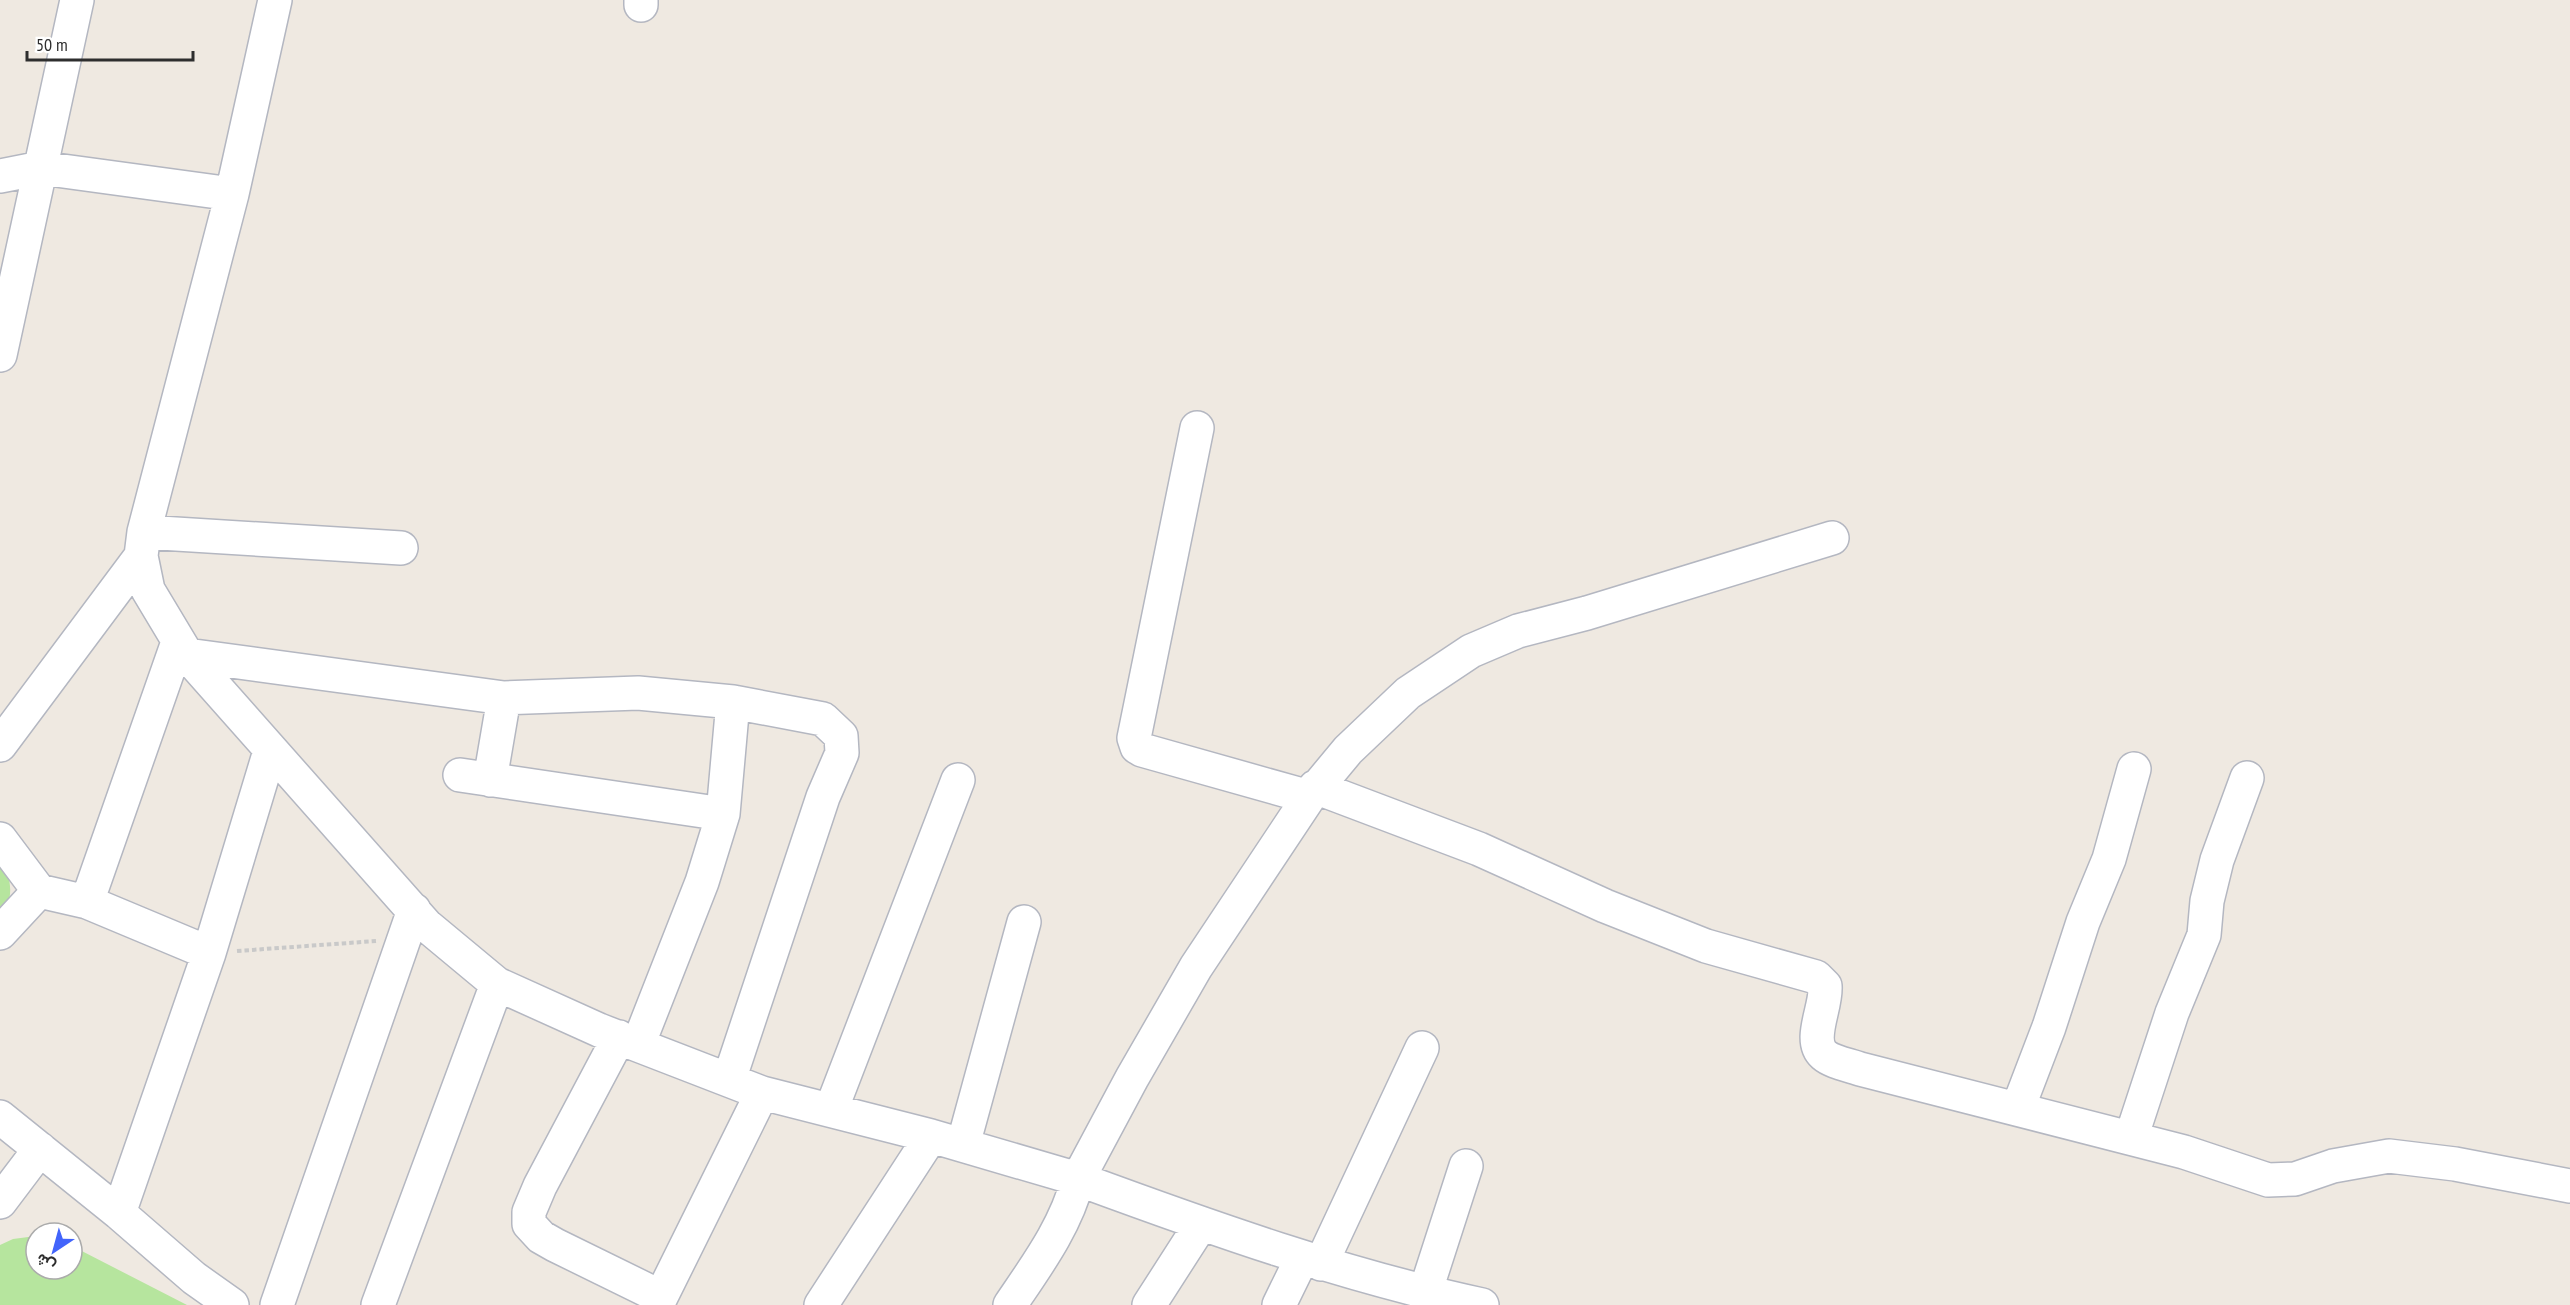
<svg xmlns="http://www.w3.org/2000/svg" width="2570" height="1305" font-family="'PT Sans Narrow',Vazirmatn,sans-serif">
	<rect width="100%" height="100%" fill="#efe9e1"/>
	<!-- green -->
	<path fill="#b6e59e" d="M0,858C11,876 16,899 0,916Z
		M36,1236V1269H72V1246L187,1305H0V1245L13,1239Z"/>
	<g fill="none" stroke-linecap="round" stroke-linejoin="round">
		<defs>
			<path id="minor" d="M275,0L232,194L144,532L141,556L148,590L187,655L426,925L497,984L599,1030L762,1093L931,1136L1078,1179C1066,1226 1037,1265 1010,1305
				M641,5V0
				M0,176L41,168L232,194
				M0,355L77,0
				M1197,428L1134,738L1137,747L1142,750L1309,797
				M144,532L401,548
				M187,655L504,698L638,693L733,702L823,719L841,736L842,753L823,797L729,1080
				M0,745L141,556
				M460,775L723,814
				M490,780L504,698
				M1315,787L1479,849L1605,906L1706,946L1816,977L1825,986C1827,1007 1807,1040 1824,1055C1832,1062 1849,1065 1860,1069L2184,1152L2268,1180L2295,1179L2333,1166L2389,1156L2455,1164L2570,1186
				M0,839L39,891
				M87,902L178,642
				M0,933L39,891L87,902L209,953
				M619,1037L540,1186L529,1212V1224L541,1237L555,1245L661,1297
				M638,1045L702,882L723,814L733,702
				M2018,1108L2049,1027L2083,922L2109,859L2134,769
				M831,1110L958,780
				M0,1117L119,1213L194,1278L232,1305
				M2131,1138L2172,1013L2204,935L2207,901L2217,860L2247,778
				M963,1145L1024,922
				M0,1202L40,1149
				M119,1213L209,953L270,751
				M1321,1264L1422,1048
				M1425,1293L1466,1166
				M277,1305L414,910
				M378,1305L497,984
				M657,1305L762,1093
				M821,1305L931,1136
				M1149,1305L1201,1224
				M1279,1305L1302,1258
				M1482,1305C1343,1275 1211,1228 1078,1179L1132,1078L1196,967L1309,797L1348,750L1408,693L1471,651L1518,631L1587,613L1832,538"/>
		</defs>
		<!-- minor casing -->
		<use href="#minor" stroke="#b4b7c1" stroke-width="36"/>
		<!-- path -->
		<path stroke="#c9c9c9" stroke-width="4" stroke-dasharray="4.5 3" stroke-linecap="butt" d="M237,951L376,941"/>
		<!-- minor -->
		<use href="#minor" stroke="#fff" stroke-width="33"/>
	</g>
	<!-- north arrow -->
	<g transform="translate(54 1251) rotate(216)"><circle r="28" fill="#ffffff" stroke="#ababab" stroke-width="1.5"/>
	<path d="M0-4.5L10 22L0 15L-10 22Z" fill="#4264fb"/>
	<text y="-9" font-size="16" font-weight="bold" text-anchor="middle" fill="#2e2e2e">ش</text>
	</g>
	<!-- scale -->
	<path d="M27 51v9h166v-9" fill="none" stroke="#2e2e2e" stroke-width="3"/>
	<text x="36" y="51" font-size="18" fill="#2e2e2e" stroke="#ffffff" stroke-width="4.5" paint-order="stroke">50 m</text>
</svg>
